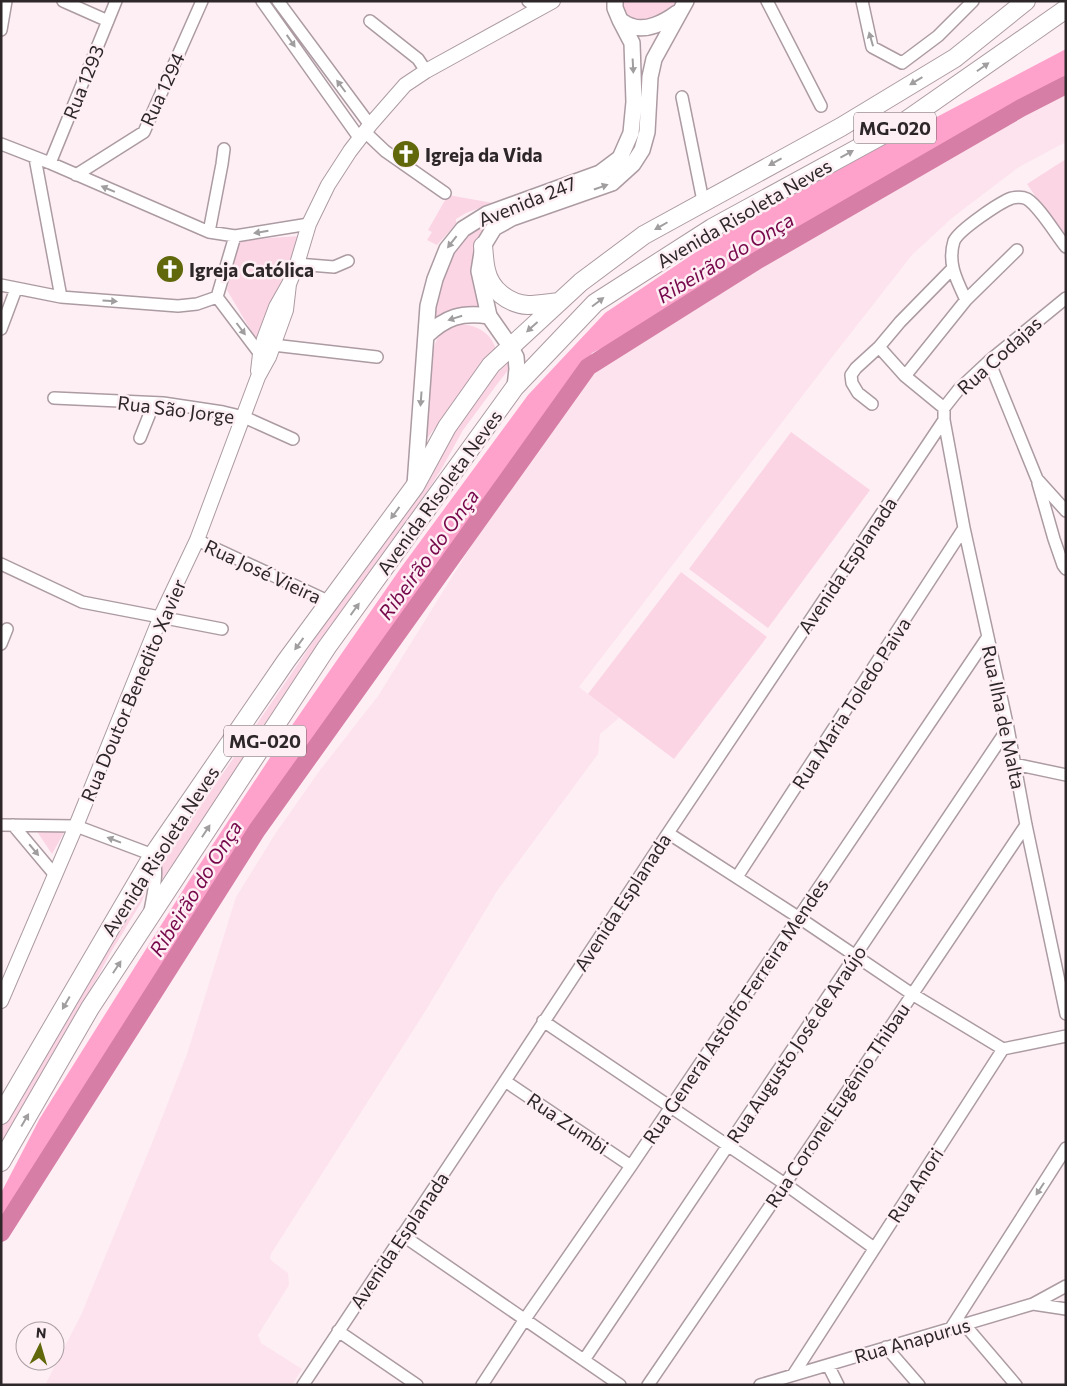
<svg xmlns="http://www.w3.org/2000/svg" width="1067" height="1386" font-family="Commissioner,sans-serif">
	<rect width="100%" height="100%" fill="#feeff5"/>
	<!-- built -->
	<path fill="#fde3ed" d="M1066,93V142L1019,167L952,218L912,255L836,352L579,687L619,718L600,734L598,754L497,891L426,1010L271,1254L270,1258L273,1262L288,1273L289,1285L258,1335L261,1343L302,1369L292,1385H45L81,1315L154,1138L187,1054L236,897L275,834L320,770L378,696L498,503L546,432L594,374L633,345L711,295Z"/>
	<!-- green -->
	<path fill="#fbd5e4" d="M620,1H678C669,12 653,21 639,22C634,22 628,18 624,16Z
		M1066,159V241L1027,184Z
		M448,195L493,203L466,213L456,219V224L437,245L427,240L432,232L428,230Z
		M490,222L474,252L476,275L475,292L480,308L432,320L438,290L448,257L464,238L476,228Z
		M300,236L257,341L227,290L239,240Z
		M461,324C478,326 490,332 496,349L425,441L431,354L439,334L445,329Z
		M511,360L513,364L498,383L463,430L442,468L408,522L161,881L160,865L298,664L439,453L478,398L497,373Z
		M791,432L870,490L768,628L689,569Z
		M681,572L767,637L674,759L588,694Z
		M34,827H67L52,854Z
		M151,877L142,901L111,952L69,1030L1,1147V1128L113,938Z"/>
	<!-- forest -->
	<path fill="#fea2cb" d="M1066,49V82L894,177L747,261L629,335L592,353L554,409L310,749L213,892L1,1228V1193L40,1118L190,879L277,747L400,569L528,395L605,313L720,236L872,151Z"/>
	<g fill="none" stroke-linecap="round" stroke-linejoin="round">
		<!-- river -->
		<path stroke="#d67ea6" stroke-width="18" d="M1,1233L257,830L588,367L758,260L1021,108L1066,85"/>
		<defs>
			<path id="minor" d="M63,1L108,21
				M262,1L360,139
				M278,1L370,125
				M528,1L539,9
				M767,1L821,106
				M862,1L872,47L902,63L938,36L973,1
				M370,21L418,59L426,71
				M1,30L6,1
				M682,97L703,201
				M365,132L385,151L445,193
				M1,144L50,163L209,232L235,236L309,224
				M35,158L61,297
				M50,163L116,1
				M76,175L144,132L202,1
				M209,232L222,164L224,149
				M297,264L334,267L348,261
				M1,285L61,297L178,306L197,304L217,297
				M217,297L260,354L266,356
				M217,297L235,236
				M1066,298L989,361L959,389L944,408V420L964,528L1008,728L1026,825L1066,1014
				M966,300C957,281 947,263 954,241C959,230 1000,202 1012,198C1017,197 1023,197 1027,199C1040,207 1056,235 1066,247
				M1,329L16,289
				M273,345L377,357
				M879,347L905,376L944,408
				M989,361L1037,479L1066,511
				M905,376L966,300L1017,250
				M54,398L163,403L223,412L244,417L293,439
				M872,404L858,393L852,383L851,375L856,368L879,347L900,322L952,269
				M140,438L154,403
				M1038,483L1054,539L1063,565L1066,569
				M197,540L330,602
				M1,564L82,602L222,629
				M1,644L7,629
				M1014,764L1066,775
				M1,825L76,826L153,855C159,872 153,894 150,911
				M13,825L55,875
				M668,833L798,917L912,994L1003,1049
				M737,877L964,528
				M543,1021L785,1184L874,1248
				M505,1081L631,1166
				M402,1235L620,1385
				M1033,1304L1066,1286
				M964,1324L1016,1385
				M951,1328L1066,1148
				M338,1331L417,1385
				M886,1347L919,1385
				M584,1360L1008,728
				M828,1365L838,1385
				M793,1375L1003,1049L1066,1036
				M303,1385L505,1081L668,833L944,420
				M482,1385L525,1319L631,1166L987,638
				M648,1385L785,1184L1026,825
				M760,1385L1033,1304L1066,1309"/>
			<path id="tertiary" d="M258,371L260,354L264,339L276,307L289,284L297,264L309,224L328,185L350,151L370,125L405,85L426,71L553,1
				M1,1001L76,826L161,616L197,540L258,377L269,357L286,310L289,284"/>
			<path id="secondary" d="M620,20C623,22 627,25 631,26C646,32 665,22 677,13
				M426,336C446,317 461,312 489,316
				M515,387L517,369L516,357L510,346L489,316L479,271L483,246L494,228L512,218L612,183L633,164L642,150L647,132L650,77L654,59L686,1
				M415,485L428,306L435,279L447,249L463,229L487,214L600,173L620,158L631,133L634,102L632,43L620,20L615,8V1"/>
			<path id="trunk" d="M483,246C484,254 484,262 486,270C490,289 508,304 528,305C538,305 549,303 559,302
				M1,1115L153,855L286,661L415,486L447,427L491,365L581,282L644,235L841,127L955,58L1026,1
				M1,1162L90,1008L327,647L515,387L595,303L712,228L897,127L1066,9"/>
		</defs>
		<!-- minor casing -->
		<use href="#minor" stroke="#ac9ba2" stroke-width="14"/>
		<!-- tertiary casing -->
		<use href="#tertiary" stroke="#ac9ba2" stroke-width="16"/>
		<!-- secondary casing -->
		<use href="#secondary" stroke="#ac9ba2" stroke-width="18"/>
		<!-- trunk casing -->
		<use href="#trunk" stroke="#ac9ba2" stroke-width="20"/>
		<!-- minor -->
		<use href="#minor" stroke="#fff" stroke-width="11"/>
		<!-- tertiary -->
		<use href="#tertiary" stroke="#fff" stroke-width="14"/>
		<!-- secondary -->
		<use href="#secondary" stroke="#fff" stroke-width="15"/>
		<!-- trunk -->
		<use href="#trunk" stroke="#fff" stroke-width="18"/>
	</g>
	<!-- one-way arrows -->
	<defs><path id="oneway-solid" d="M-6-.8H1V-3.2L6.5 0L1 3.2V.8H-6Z" transform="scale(1.25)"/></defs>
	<g fill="#a09e9f">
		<use href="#oneway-solid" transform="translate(871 39) rotate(-106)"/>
		<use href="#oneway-solid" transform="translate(291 41) rotate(55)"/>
		<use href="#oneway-solid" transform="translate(633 66) rotate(87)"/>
		<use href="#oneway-solid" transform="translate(983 67) rotate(-35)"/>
		<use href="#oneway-solid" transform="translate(916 81) rotate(149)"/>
		<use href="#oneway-solid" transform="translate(341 86) rotate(-127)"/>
		<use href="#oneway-solid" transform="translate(847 154) rotate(-29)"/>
		<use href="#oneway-solid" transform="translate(775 162) rotate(151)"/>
		<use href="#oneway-solid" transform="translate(601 187) rotate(-19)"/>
		<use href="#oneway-solid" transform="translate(108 189) rotate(-157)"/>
		<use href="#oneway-solid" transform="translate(661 226) rotate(150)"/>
		<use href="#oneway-solid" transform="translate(261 232) rotate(171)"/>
		<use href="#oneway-solid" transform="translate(452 242) rotate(128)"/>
		<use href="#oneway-solid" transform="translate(110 301) rotate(4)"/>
		<use href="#oneway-solid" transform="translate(598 302) rotate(-37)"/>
		<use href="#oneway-solid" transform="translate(455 318) rotate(162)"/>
		<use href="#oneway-solid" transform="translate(532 327) rotate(138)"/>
		<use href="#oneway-solid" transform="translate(241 329) rotate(53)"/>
		<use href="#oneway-solid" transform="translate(421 399) rotate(94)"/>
		<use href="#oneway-solid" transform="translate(395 513) rotate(126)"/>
		<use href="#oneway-solid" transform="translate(355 609) rotate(-54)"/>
		<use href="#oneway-solid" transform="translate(299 644) rotate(126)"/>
		<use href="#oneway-solid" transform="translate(206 831) rotate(-57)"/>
		<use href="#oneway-solid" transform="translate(114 840) rotate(-159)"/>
		<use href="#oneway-solid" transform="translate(34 850) rotate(50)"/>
		<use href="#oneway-solid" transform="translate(117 967) rotate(-57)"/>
		<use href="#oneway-solid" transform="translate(66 1003) rotate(120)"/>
		<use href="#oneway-solid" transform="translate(25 1120) rotate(-60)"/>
		<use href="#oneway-solid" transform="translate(1040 1189) rotate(123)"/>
	</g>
	<!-- icons -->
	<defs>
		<symbol id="church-disc" viewBox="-11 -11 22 22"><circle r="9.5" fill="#60680b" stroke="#feeff5"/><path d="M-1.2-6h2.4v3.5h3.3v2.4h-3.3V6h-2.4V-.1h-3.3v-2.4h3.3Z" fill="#fff"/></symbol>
	</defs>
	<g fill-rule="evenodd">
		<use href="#church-disc" x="390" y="138" width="32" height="32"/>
		<use href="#church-disc" x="154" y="253" width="32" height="32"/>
	</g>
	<g text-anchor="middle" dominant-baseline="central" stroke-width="5" stroke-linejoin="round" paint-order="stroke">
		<!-- shield labels -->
		<g fill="#feeff5" stroke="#6c6366" stroke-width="1">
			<rect x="854" y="112.5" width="82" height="31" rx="4"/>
			<rect x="224" y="725.5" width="82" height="31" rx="4"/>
		</g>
		<g font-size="18" font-weight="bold" fill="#2d2729">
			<text x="895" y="128">MG-020</text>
			<text x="265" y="741">MG-020</text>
		</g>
		<!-- street labels -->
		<g font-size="19" fill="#2d2729" stroke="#feeff5">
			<text transform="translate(83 82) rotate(-68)">Rua 1293</text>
			<text transform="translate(162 89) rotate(-65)">Rua 1294</text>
			<text transform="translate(527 201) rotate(-22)">Avenida 247</text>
			<text transform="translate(744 213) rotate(-30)">Avenida Risoleta Neves</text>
			<text transform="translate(999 355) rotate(-42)">Rua Codajas</text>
			<text transform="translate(176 409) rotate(7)">Rua São Jorge</text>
			<text transform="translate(439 492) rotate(-54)">Avenida Risoleta Neves</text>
			<text transform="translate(847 565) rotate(-56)">Avenida Esplanada</text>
			<text transform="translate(263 571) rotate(25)">Rua José Vieira</text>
			<text transform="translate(133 690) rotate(-67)">Rua Doutor Benedito Xavier</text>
			<text transform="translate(851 703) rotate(-57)">Rua Maria Toledo Paiva</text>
			<text transform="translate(1004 717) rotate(78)">Rua Ilha de Malta</text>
			<text transform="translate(160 851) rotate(-57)">Avenida Risoleta Neves</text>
			<text transform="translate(622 902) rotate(-57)">Avenida Esplanada</text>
			<text transform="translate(735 1011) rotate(-56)">Rua General Astolfo Ferreira Mendes</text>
			<text transform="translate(796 1044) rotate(-56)">Rua Augusto José de Araújo</text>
			<text transform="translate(837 1105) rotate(-56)">Rua Coronel Eugênio Thibau</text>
			<text transform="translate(568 1123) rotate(34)">Rua Zumbi</text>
			<text transform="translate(915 1185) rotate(-57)">Rua Anori</text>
			<text transform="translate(399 1240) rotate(-56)">Avenida Esplanada</text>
			<text transform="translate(912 1340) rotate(-16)">Rua Anapurus</text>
		</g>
		<!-- poi labels -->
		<g font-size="19" font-weight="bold" fill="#2d2729" stroke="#feeff5" text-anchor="start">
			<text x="425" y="154">Igreja da Vida</text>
			<text x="189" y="269">Igreja Católica</text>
		</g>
		<!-- water labels -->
		<g font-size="20" font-style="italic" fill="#76074a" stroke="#feeff5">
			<text transform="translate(725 257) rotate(-31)">Ribeirão do Onça</text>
			<text transform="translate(428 554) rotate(-54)">Ribeirão do Onça</text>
			<text transform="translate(195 888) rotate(-58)">Ribeirão do Onça</text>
		</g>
	</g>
	<!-- border -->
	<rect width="1067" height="1386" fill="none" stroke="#2d2729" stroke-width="5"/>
	<!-- north arrow -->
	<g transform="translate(40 1346) rotate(5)"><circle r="24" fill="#feeff5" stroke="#aa9fa3"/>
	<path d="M0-4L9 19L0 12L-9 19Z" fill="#60680b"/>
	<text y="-8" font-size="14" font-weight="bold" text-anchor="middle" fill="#2d2729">N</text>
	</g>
</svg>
